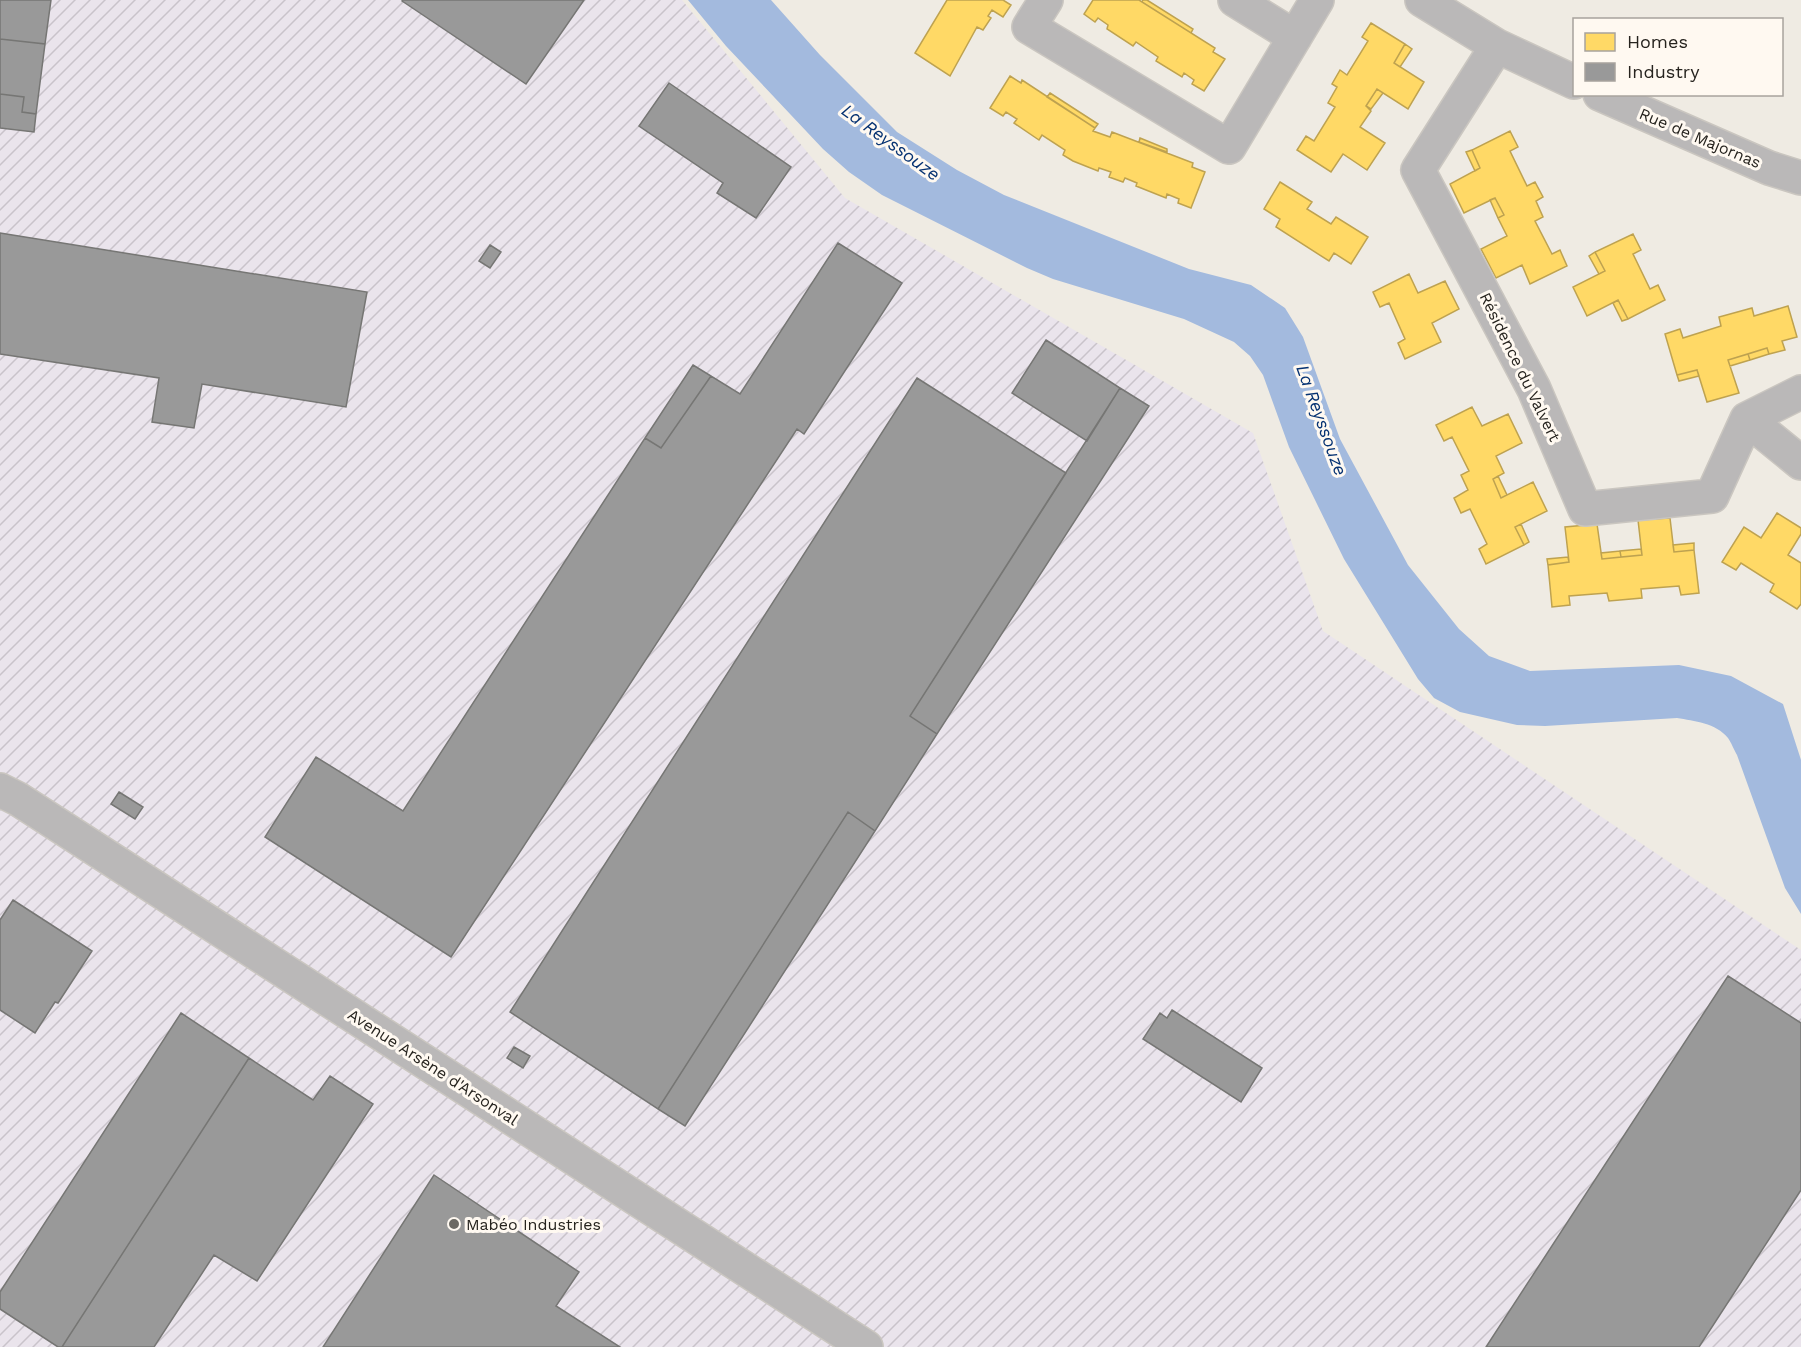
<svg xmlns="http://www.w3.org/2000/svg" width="1801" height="1347" font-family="'Work Sans',sans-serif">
	<defs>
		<pattern id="industrial-furrows" width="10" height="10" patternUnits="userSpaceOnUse" patternTransform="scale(1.5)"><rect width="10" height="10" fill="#eae4ec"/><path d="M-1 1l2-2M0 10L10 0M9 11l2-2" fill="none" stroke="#c9c3ca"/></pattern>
	</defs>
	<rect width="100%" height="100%" fill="#efebe3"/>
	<!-- industrial -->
	<path fill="url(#industrial-furrows)" d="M0,0H682L845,198L1253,433L1323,631L1801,950V1347H0Z"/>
	<!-- water -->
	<path fill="#a3bade" d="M688,0H771L820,55L897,132L957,170L1004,195L1189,269L1251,285L1285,308L1303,337L1340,439L1408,565L1459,629L1489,656L1530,671L1679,665L1731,676L1783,704L1801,760V914L1785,888L1737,755C1734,750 1731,742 1728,738C1716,723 1694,721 1677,718L1545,726L1517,725L1460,712L1434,698L1418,679L1344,559L1289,447L1263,375L1250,356L1234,342L1184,319L1053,279L1027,268L882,195L849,172L823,149L726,46Z"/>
	<!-- homes -->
	<path fill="#ffd966" stroke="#bea250" stroke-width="1.5" d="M947,0H1003L1011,5L1003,17L992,10L988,16L991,18L983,30L977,27L950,76L915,53Z
		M1093,0H1139L1215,48L1213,52L1225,59L1204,91L1192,84L1194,80L1184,73L1182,77L1156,61L1158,57L1136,42L1133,46L1107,29L1108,25L1098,18L1095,22L1084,14Z
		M1143,0H1147L1193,29L1191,33L1142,2Z
		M1371,23L1405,44L1394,63L1424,82L1408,109L1377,89L1366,106L1371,111L1360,127L1385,143L1367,170L1343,154L1331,172L1297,150L1306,136L1314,141L1335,107L1328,103L1337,87L1332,84L1340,70L1347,75L1368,41L1362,37Z
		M1405,44L1412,49L1400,67L1394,63Z
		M1010,76L1021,83L1022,80L1095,128L1093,131L1110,137L1112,132L1193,163L1192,167L1205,172L1191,208L1178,203L1179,199L1167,194L1166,198L1136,186L1137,183L1125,178L1123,182L1109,177L1111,172L1099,168L1098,171L1073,161L1063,155L1065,150L1042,135L1039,140L1014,123L1017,119L1006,112L1003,116L990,108Z
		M1377,89L1383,93L1371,109L1366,106Z
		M1050,93L1098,124L1095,128L1047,97Z
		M1510,131L1518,147L1510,151L1527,186L1535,182L1543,197L1536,201L1543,217L1535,221L1552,254L1560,250L1567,266L1530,284L1522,265L1496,278L1481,249L1507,236L1498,218L1504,215L1495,198L1464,213L1450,184L1480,168L1472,150Z
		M1140,138L1167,149V152L1139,142Z
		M1472,150L1480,168L1475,171L1466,152Z
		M1280,182L1312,202L1307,209L1331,224L1336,217L1368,237L1351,264L1334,253L1329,261L1276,227L1280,219L1264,209Z
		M1495,198L1504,215L1498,218L1490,200Z
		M1633,234L1641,250L1633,254L1650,289L1658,285L1665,300L1628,319L1618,300L1587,316L1573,287L1605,271L1595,252Z
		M1595,252L1605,271L1599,274L1589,256Z
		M1409,274L1418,293L1445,281L1459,309L1432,323L1441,342L1405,359L1398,343L1405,339L1389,303L1380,307L1373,292Z
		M1618,300L1628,319L1622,321L1613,303Z
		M1788,306L1797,337L1782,341L1785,350L1769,354L1767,348L1728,360L1739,393L1707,402L1697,370L1677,375L1665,334L1680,329L1683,338L1721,326L1719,317L1752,308L1754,316Z
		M1767,348L1769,354L1750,360L1748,354Z
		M1748,354L1750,360L1730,366L1728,360Z
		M1697,370L1699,376L1679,381L1677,375Z
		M1472,407L1482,426L1508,414L1522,443L1496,456L1504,473L1493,479L1501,498L1533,482L1547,511L1515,527L1524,545L1486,564L1479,549L1487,544L1470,509L1461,513L1454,498L1468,490L1461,475L1469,471L1452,437L1444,441L1436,425Z
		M1498,476L1507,495L1501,498L1493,479Z
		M1777,513L1801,528V534L1788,555L1801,563V604L1797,609L1770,592L1774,584L1741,563L1736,570L1722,562L1744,527L1761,538Z
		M1670,518L1674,552L1694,550L1699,593L1681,595L1679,586L1641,589L1642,598L1609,601L1607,593L1569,596L1570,605L1552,607L1548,565L1569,562L1565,527L1597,524L1602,559L1642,555L1638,520Z
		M1521,524L1529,542L1524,545L1515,527Z
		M1694,543V550L1674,552L1673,545Z
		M1641,549L1642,555L1621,557L1620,551Z
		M1620,551L1621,557L1602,559L1601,553Z
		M1568,557L1569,562L1548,565L1547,559Z"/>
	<!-- industry -->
	<path fill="#999" stroke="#767674" stroke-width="1.5" d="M0,0H51L45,44L0,39Z
		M403,0H584L526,84L402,1Z
		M0,39L45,44L36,114L22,112L24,97L0,94Z
		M669,83L791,167L756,218L717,193L723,183L639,126Z
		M0,94L24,97L22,112L36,114L34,132L0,128Z
		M0,233L367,292L346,407L202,384L194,428L152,422L159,378L0,354Z
		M838,243L902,283L804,434L797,429L451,957L265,837L316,757L403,811L645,438L661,448L711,376L740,394Z
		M490,245L501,252L490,268L479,261Z
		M1046,340L1120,388L1087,441L1012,393Z
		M693,365L711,376L661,448L645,438Z
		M917,378L1066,473L910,716L937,734L875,831L848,812L658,1109L510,1012Z
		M1120,388L1149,406L937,734L910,716Z
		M119,792L143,807L135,819L111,804Z
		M848,812L875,831L685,1126L658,1109Z
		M13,900L92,951L58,1003L55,1002L35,1033L0,1010V920Z
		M1728,976L1801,1023V1190L1699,1347H1486Z
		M1172,1010L1262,1068L1241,1102L1143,1039L1160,1013L1167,1018Z
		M181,1013L249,1058L62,1347H58L0,1309V1292Z
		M514,1047L530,1056L523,1068L507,1058Z
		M249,1058L313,1100L330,1076L373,1104L257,1281L214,1255L154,1347H62Z
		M434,1175L579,1272L556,1306L620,1347H323Z"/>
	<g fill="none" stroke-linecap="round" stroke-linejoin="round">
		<defs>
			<path id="minor" d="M1046,0L1029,27L1229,147L1317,0
				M1235,0L1295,37
				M1422,0L1497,46L1574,82
				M1497,46L1418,170L1534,389L1585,509L1712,496L1747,419L1801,392
				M1600,94L1769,168L1801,178
				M1747,419L1801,463"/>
			<path id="tertiary" d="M0,790L18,799L866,1347"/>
		</defs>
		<!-- minor casing -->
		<use href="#minor" stroke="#cac6c0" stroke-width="36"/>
		<!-- tertiary casing -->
		<use href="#tertiary" stroke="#cac6c0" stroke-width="36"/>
		<!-- minor -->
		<use href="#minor" stroke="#bab8b8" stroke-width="33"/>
		<!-- tertiary -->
		<use href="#tertiary" stroke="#bab8b8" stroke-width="33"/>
	</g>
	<!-- markers -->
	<circle fill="#6c6963" stroke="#fff9f1" stroke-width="2" cx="454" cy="1224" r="6"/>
	<g text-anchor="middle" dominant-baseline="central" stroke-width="6" stroke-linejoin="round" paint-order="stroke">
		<!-- street labels -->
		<g font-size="16" fill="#26231e" stroke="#fff9f1">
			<text transform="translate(1700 138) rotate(23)">Rue de Majornas</text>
			<text transform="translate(1520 367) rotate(64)">Résidence du Valvert</text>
			<text transform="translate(433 1067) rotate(33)">Avenue Arsène d'Arsonval</text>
		</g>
		<!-- poi labels -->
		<g font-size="16" fill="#26231e" stroke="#fff9f1" text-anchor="start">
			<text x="466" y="1224">Mabéo Industries</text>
		</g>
		<!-- water labels -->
		<g font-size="18" font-style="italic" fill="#063272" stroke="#fff9f1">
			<text transform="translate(891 142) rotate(36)">La Reyssouze</text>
			<text transform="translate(1322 420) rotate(70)">La Reyssouze</text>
		</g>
	</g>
	<!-- legend -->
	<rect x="1573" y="18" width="210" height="78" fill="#fff9f1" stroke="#a8a39d" stroke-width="1.5"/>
	<rect x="1585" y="33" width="30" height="18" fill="#ffd966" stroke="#a8a39d" stroke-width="1.5"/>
	<text x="1627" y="48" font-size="18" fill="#26231e">Homes</text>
	<rect x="1585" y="63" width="30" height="18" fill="#999999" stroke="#a8a39d" stroke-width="1.5"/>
	<text x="1627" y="78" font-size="18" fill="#26231e">Industry</text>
</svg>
